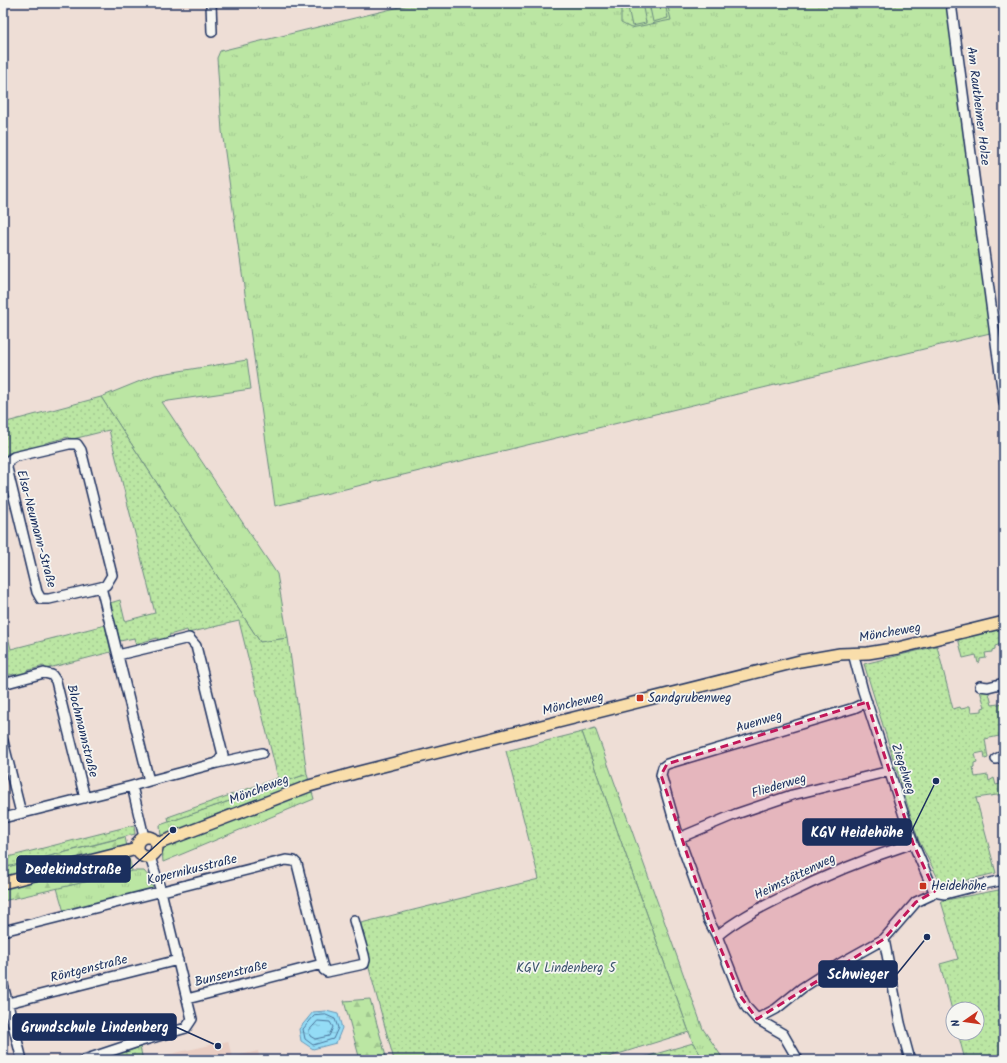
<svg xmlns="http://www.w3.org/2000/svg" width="1007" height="1063" font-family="Kalam,sans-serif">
	<defs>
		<pattern id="grass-tufts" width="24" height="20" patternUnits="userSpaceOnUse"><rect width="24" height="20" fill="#bbe6a3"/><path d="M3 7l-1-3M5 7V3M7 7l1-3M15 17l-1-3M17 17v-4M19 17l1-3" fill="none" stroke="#a0c68f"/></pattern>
		<pattern id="forest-firs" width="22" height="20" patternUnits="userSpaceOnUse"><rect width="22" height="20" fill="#bbe6a3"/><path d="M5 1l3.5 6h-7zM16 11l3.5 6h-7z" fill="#a0c68f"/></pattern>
		<pattern id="park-dots" width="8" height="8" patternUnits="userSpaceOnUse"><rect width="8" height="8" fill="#bbe6a3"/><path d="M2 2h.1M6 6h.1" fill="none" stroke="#a0c68f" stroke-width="1.8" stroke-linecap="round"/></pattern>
		<pattern id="water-ripples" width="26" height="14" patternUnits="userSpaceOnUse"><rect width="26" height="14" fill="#94dcf6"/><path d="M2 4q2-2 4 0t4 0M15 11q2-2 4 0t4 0" fill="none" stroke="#7fbdd5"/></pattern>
	</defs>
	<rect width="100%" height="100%" fill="#eeded6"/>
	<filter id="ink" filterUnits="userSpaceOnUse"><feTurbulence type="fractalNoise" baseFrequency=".025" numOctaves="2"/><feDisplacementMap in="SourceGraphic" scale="8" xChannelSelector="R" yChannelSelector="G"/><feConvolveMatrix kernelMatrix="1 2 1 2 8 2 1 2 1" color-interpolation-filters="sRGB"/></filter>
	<g filter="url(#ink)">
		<!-- built -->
		<path fill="#e9cdc2" d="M228,1041L232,1057L258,1051L260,1060H168L166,1055Z"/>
		<!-- grass -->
		<path fill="url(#grass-tufts)" stroke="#6b8a80" d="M416,3H947L990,333L275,506L222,131L217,58L220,51Z
			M247,360L251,389L162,402L277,574L288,638L260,642L101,397L155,375Z
			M595,728L703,1029L724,1060H704L693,1043L689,1032L582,732Z
			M307,774L314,799L163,862L160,825Z
			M132,871H144L150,878L153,888L64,912L57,888Z"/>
		<!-- forest -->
		<path fill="url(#forest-firs)" stroke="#6b8a80" d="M125,837L132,871L3,901V868Z
			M370,999L387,1060H360L344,1001Z"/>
		<!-- park -->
		<path fill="url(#park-dots)" stroke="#6b8a80" d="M621,3H667L671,20L631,28L621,23Z
			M101,397L260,642L288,638L307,774L169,822L168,817L278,778L239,621L188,633L187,630L169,635L170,637L158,641L157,638L139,643V645L136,646L134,638L120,641L110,603L120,600L125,621L155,613L109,430L69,440L68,437L45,443V446L33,449L32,447L8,453L9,455L3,457V423Z
			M3,617L11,649L105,625L111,652L45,669L44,666L26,671L27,673L15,676L14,674L3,677Z
			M1004,627V643L995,646V649L992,650V652L985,653L986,658L980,659V662L978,663L976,655L963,658L958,638Z
			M937,646L953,709L960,707L961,709L966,708L967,706H970L971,712L982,711V708L985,707L980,691L988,689L992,705L1004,703V735L985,739L988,758L985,759L984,752L975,754L977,762L974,763V767H973L975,777L988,775L989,781L994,778L996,785L1000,784L999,781L1004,780V794L976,798L996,873L942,886L918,839L864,664Z
			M582,732L689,1032L599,1060H394L357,924L539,879L506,751Z
			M134,825L135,834L3,868V854L4,858Z
			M1004,889V1060H965L958,1033H977V1009H953V1014L940,964L958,959L941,901Z
			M693,1043L704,1060H635Z
			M140,1047L143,1060H102Z"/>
		<!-- pitch -->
		<path fill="#bbe6a3" stroke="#6b8a80" d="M627,3H642L646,23L632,26Z
			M649,3H665L668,18L653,22Z"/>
		<!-- water -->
		<path fill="url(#water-ripples)" stroke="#6497b9" d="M326,1011L338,1014L342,1028L336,1043L313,1049L301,1041L299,1029L313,1012Z"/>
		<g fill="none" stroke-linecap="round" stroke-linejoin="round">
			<!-- shore -->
			<path stroke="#4b749b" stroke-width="1" d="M326,1015L335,1019L338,1028L333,1039L313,1045L305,1039L303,1029L314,1016Z
				M318,1021L330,1022L333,1027L329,1036L315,1039L310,1036L309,1031Z"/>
			<defs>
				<path id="minor" d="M211,3L212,32
					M951,3L1004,403
					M101,587L106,585L112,575L81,450L77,444H69L14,457L8,461L7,468L37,592L41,599H49L101,587L149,781L132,786L144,837
					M853,653L863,691L913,843L932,887L939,893L945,894L980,885L1004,880
					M118,655L189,638L196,646L223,755L217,763L149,781
					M3,684L44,673L52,675L56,681L85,798
					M980,686L988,687L1004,683
					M3,741L21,813
					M996,759L1004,755
					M217,763L262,753
					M3,818L132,786
					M679,838L736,814L792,795L890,771
					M150,857L161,891L187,999
					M3,931L286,860L294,861L297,864L322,964L187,999L192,1019L186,1028L138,1042L84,1060
					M717,936C736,920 758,909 780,898C823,876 867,858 913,843
					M884,939L900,1023L910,1060
					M322,964L324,970L327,972L364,964L365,960L364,955L354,920
					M3,985L22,1060
					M8,1003L178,960
					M757,1019L776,1009L802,988L841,963L884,939L916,902L931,895L935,891
					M798,1060L783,1034L757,1019L747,1008L741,997L717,936L709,921L694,879L679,838L661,775L663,767L667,764L854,708L867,702"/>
				<path id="major" d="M137 847a10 10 0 1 1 20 0a10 10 0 1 1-20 0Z
					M157,844L309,786L359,772L800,661L840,654L868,653L898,648L1004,622
					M3,883L137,849"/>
			</defs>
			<!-- minor casing -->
			<use href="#minor" stroke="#1b2f5e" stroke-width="12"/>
			<!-- major casing -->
			<use href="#major" stroke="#1b2f5e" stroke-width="14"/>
			<!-- minor -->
			<use href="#minor" stroke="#f6f6f2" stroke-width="9"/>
			<!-- major -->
			<use href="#major" stroke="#f9deab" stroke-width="11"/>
		</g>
	</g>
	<!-- marked area -->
	<path fill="#c2185b" fill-opacity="0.2" stroke="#c2185b" stroke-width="3" stroke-dasharray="8 5" stroke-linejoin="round" d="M867,702L913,843L935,891L916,902L884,939L757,1019L741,997L709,921L661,775L667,764Z"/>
	<!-- markers -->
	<g fill="#c8321e" stroke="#f6f6f2" stroke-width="1.5">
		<rect x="636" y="694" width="8" height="8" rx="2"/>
		<rect x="919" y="882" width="8" height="8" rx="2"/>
	</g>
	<g text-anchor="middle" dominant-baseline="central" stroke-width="3.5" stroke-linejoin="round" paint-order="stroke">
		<!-- street labels -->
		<g font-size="13" fill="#1b2f5e" stroke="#f6f6f2">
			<text transform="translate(978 106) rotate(83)">Am Rautheimer Holze</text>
			<text transform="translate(36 529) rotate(75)">Elsa-Neumann-Straße</text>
			<text transform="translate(890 633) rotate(-10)">Möncheweg</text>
			<text transform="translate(573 704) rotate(-14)">Möncheweg</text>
			<text transform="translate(759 722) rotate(-17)">Auenweg</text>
			<text transform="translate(82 731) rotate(76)">Blochmannstraße</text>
			<text transform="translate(903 769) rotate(72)">Ziegelweg</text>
			<text transform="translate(779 786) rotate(-17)">Fliederweg</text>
			<text transform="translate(259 790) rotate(-21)">Möncheweg</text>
			<text transform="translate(192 870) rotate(-14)">Kopernikusstraße</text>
			<text transform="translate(795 877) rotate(-26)">Heimstättenweg</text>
			<text transform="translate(89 969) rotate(-14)">Röntgenstraße</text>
			<text transform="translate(231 974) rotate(-14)">Bunsenstraße</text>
		</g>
		<!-- poi labels -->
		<g font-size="13" fill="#1b2f5e" stroke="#f6f6f2" text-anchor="start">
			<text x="648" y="698">Sandgrubenweg</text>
			<text x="931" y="886">Heidehöhe</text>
		</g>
		<!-- park labels -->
		<g font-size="13" fill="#3b546c" stroke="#f6f6f2">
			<text x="566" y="968">KGV Lindenberg 5</text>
		</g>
	</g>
	<!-- callouts -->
	<path fill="none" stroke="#1b2f5e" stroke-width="1.5" d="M936 781L911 832M173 830L130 869M927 937L897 974M218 1046L176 1027"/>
	<g fill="#1b2f5e" stroke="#f6f6f2" stroke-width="1.5">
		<circle cx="936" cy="781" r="4"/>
		<circle cx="173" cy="830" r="4"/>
		<circle cx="927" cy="937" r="4"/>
		<circle cx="218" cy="1046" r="4"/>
	</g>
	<g fill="#1b2f5e" stroke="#1b2f5e" stroke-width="1.5">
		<rect x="803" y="819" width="108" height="26" rx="4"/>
		<rect x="17" y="856" width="113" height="26" rx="4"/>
		<rect x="819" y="961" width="78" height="26" rx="4"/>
		<rect x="13" y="1014" width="163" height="26" rx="4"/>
	</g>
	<g font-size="14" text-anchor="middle" font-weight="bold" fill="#fff">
		<text x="857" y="837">KGV Heidehöhe</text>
		<text x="73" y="874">Dedekindstraße</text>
		<text x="858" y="979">Schwieger</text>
		<text x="95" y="1032">Grundschule Lindenberg</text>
	</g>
	<!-- margin -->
	<rect width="1007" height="1063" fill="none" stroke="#f6f6f2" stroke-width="16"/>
	<rect x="8" y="8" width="991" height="1047" fill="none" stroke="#1b2f5e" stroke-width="1.5" filter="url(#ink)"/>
	<!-- north arrow -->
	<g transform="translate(965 1021) rotate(257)"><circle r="19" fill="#f6f6f2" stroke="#9ea6b7"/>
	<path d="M0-3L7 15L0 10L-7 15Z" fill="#c8321e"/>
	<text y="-6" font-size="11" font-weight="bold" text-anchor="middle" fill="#1b2f5e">N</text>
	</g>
</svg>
